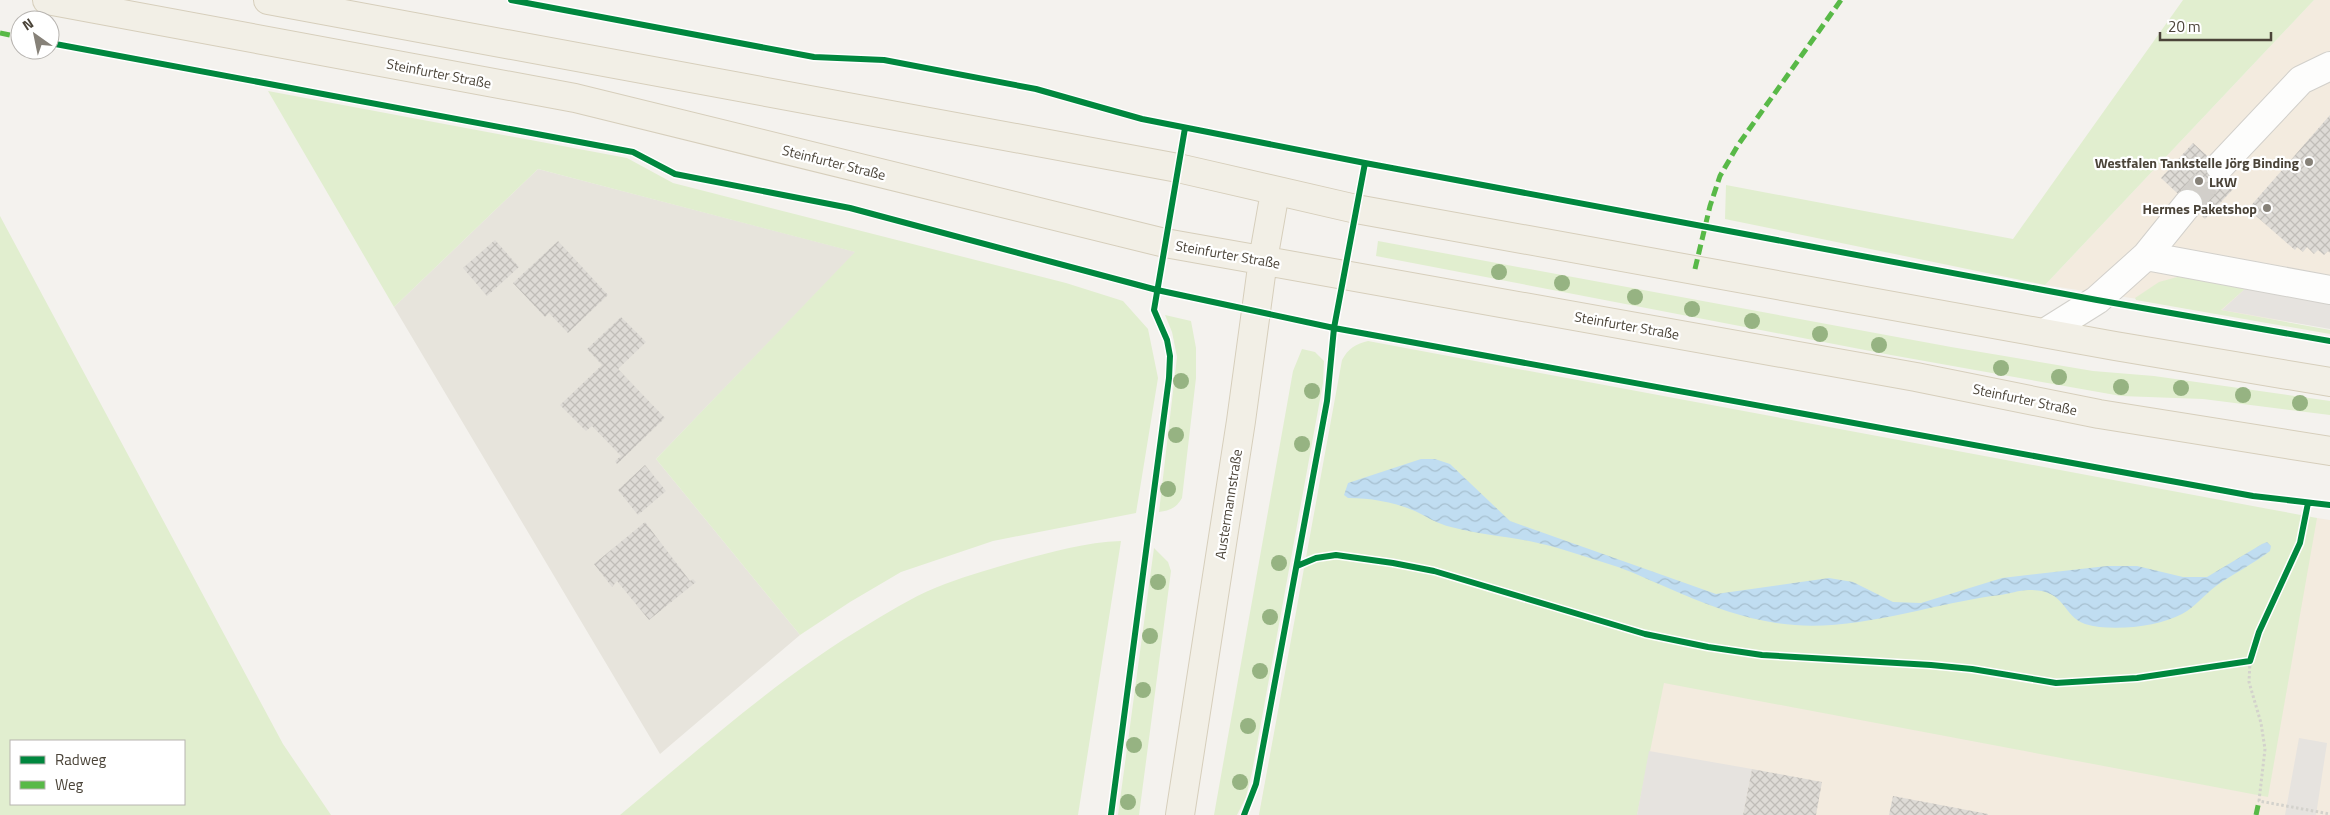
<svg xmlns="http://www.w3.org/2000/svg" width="2330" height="815" font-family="'Titillium Web',sans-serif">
	<defs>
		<pattern id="water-waves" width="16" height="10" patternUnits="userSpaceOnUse" patternTransform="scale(1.25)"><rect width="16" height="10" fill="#c0ddf1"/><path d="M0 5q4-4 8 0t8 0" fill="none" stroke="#a6bfcf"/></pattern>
		<pattern id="building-cross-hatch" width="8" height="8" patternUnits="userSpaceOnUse" patternTransform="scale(1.25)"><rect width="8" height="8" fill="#dedbd6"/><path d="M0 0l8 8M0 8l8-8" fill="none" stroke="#c0bdb8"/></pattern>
	</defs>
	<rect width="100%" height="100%" fill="#f4f2ee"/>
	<!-- residential -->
	<path fill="#e7e4dc" d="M538,169L856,252L656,459L800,635L660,754L394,307Z"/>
	<!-- commercial -->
	<path fill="#f3ebdf" d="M2314,0H2330V328L2045,285Z
		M2317,518L2330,520V815H1259L1297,614Z"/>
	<!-- green -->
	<path fill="#e1eecf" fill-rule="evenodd" d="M2183,0H2314L2045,285L1725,219L1726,185L2013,239Z
		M268,91L627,158L673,183L1066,283L1123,301L1148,329L1158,378L1136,513L993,541L901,572L850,602L800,635L656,459L855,252L538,169L394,307Z
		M0,216L283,744L331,815H0ZM11,741H184V804H11Z
		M1378,241L1951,347L2093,371L2154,376L2330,401V415L2203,399L2121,396L1891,355L1376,256Z
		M2181,276L2246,288L2221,310L2330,330V334L2136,300L2135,298L2159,282Z
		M1165,315L1191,321L1196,348V378L1182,498C1176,508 1171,510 1159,512L1177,357L1172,332Z
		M1368,341L2317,518L2268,797L1664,683L1637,815H1259L1342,360C1348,349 1355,344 1368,341Z
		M1302,349L1315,352L1324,361L1323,383L1252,772L1246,797L1237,815H1214L1293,371Z
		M1121,541L1078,815H620C701,748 780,676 872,622C895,608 920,593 945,584C969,575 994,568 1018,561C1052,552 1086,542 1121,541Z
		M1154,548L1168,562L1171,571L1139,815H1118Z"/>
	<!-- parking -->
	<path fill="#e6e3df" d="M2246,288H2330V329L2222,310Z
		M2299,738L2327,743L2316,815H2285Z
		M1649,751L1752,769L1743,815H1637Z"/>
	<!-- water -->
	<path fill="url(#water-waves)" d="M1421,459H1435L1450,464L1510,521L1716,594L1829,578L1853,582L1893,602L1921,603L2002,578L2107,566H2137L2183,577H2207L2262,544L2267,542L2271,546L2270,551C2253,564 2233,574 2216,586C2204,595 2195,607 2182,614C2158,627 2111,632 2085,624C2062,616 2066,589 2029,590C2019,590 2009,594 2000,595C1926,604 1851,635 1776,623C1744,618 1712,607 1682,594C1660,585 1640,575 1618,567C1589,558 1559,547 1529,541C1502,536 1477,534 1451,527C1438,524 1427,517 1415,511C1393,502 1371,498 1348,498L1344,495L1348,483Z"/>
	<!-- building -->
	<path fill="url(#building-cross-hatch)" d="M2330,115V253L2328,251L2324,255L2318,250L2314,254L2307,247L2303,252L2297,247L2295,250L2248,209Z
		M2193,143L2238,184L2205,219L2161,178Z
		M495,240L519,267L487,296L463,268Z
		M558,241L608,295L568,333L549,313L545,317L513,283Z
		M621,317L646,342L618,369L665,418L617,464L615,461L621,456L592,426L586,431L560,405L602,365L587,349Z
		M645,465L666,491L638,515L618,490Z
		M645,522L690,581L693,579L696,582L649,620L617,581L612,587L594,564Z
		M1752,769L1822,782L1816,815H1743Z
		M1893,796L1988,814V815H1889Z"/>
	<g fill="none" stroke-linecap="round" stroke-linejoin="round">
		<!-- minor-tunnel -->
		<path stroke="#d2cfca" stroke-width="28" stroke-dasharray="28 14" stroke-linecap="butt" d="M2188,204L2220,166"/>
		<defs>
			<path id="minor" d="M2220,166L2301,80L2330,66
				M2146,256L2330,290
				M2046,332L2097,300L2146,256L2188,204"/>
			<path id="major" d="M47,0L575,98L1165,243L1916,377L2099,414L2330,451
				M268,0L1178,168L1356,209L2115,346L2330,382
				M1180,815L1241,421L1263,260L1275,192"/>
		</defs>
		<!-- minor casing -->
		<use href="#minor" stroke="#d2d0cb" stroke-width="30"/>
		<!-- major casing -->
		<use href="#major" stroke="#d6cebb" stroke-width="30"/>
		<!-- path -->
		<path stroke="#d3d2cc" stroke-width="3" stroke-dasharray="2.5 2.5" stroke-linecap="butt" d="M2250,661L2249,682L2261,723L2265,749L2259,801L2330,814"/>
		<!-- minor -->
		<use href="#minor" stroke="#fdfdfc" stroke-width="28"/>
		<!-- major -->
		<use href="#major" stroke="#f2efe6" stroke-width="28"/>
		<!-- quiet -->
		<path stroke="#58b947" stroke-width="5" stroke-dasharray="10 5" stroke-linecap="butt" d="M0,33L20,37
			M1695,269L1710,206L1720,176L1738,145L1841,0
			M2256,815L2259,801"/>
		<defs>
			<path id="cycleway" d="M511,0L814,57L884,60L1036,89L1142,119L1365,163L2097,300L2330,341
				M50,43L633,152L675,174L850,208L1157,290L1334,328L2253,496L2330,505
				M1297,566L1316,558L1336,555L1393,563L1434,571L1645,634L1708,647L1762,655L1931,665L1972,669L2056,683L2137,678L2250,661L2259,632L2300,543L2308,503
				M1111,815L1169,378L1170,356L1167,340L1154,310L1185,128
				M1244,815L1256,784L1327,401L1334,328L1365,163"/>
		</defs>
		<!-- cycleway casing -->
		<use href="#cycleway" stroke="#fff" stroke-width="9"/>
		<!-- cycleway -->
		<use href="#cycleway" stroke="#00873e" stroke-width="6"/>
	</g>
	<!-- trees -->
	<g fill="#96b382">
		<circle cx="1499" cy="272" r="8"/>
		<circle cx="1562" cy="283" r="8"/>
		<circle cx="1635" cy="297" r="8"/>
		<circle cx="1692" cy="309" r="8"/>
		<circle cx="1752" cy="321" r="8"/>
		<circle cx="1820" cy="334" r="8"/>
		<circle cx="1879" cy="345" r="8"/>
		<circle cx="2001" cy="368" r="8"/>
		<circle cx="2059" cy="377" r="8"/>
		<circle cx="1181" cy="381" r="8"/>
		<circle cx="2121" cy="387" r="8"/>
		<circle cx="2181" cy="388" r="8"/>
		<circle cx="1312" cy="391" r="8"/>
		<circle cx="2243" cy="395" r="8"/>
		<circle cx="2300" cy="403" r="8"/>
		<circle cx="1176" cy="435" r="8"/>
		<circle cx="1302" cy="444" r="8"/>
		<circle cx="1168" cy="489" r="8"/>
		<circle cx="1279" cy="563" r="8"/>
		<circle cx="1158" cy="582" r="8"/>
		<circle cx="1270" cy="617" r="8"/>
		<circle cx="1150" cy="636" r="8"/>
		<circle cx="1260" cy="671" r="8"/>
		<circle cx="1143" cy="690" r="8"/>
		<circle cx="1248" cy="726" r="8"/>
		<circle cx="1134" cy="745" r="8"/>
		<circle cx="1240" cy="782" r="8"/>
		<circle cx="1128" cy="802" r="8"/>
	</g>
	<!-- markers -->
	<g fill="#868178" stroke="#fff" stroke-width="2">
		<circle cx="2309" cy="162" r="5"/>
		<circle cx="2199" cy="181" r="5"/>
		<circle cx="2267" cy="208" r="5"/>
	</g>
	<g text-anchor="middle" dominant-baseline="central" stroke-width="4.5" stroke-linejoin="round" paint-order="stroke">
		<!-- street labels -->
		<g font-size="14" fill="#4b4439" stroke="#fff">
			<text transform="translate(439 73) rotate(11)">Steinfurter Straße</text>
			<text transform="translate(834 162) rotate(14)">Steinfurter Straße</text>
			<text transform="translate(1228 254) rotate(10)">Steinfurter Straße</text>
			<text transform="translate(1627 325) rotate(10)">Steinfurter Straße</text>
			<text transform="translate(2025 399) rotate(12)">Steinfurter Straße</text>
			<text transform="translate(1228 504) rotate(-81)">Austermannstraße</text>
		</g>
		<!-- poi labels -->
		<g font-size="14" font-weight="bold" fill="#4b4439" stroke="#fff" text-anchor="end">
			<text x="2299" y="162">Westfalen Tankstelle Jörg Binding</text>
			<text x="2209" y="181" text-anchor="start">LKW</text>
			<text x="2257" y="208">Hermes Paketshop</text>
		</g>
	</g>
	<!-- legend -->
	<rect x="10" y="740" width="175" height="65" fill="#ffffff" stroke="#b7b4b0"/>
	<rect x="20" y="756" width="25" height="8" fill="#00873e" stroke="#b7b4b0"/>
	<text x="55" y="765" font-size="15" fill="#4b4439">Radweg</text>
	<rect x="20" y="781" width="25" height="8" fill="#58b947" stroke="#b7b4b0"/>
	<text x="55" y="790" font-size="15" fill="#4b4439">Weg</text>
	<!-- north arrow -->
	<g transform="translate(35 35) rotate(327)"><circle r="24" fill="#ffffff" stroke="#b7b4b0"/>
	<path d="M0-4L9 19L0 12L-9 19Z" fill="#868178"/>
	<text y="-8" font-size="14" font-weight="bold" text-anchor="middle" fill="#4b4439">N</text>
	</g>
	<!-- scale -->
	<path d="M2160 32v8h111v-8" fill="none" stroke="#4b4439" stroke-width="2.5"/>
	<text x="2168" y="32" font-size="15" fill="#4b4439" stroke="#ffffff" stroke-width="4" paint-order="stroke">20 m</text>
</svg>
